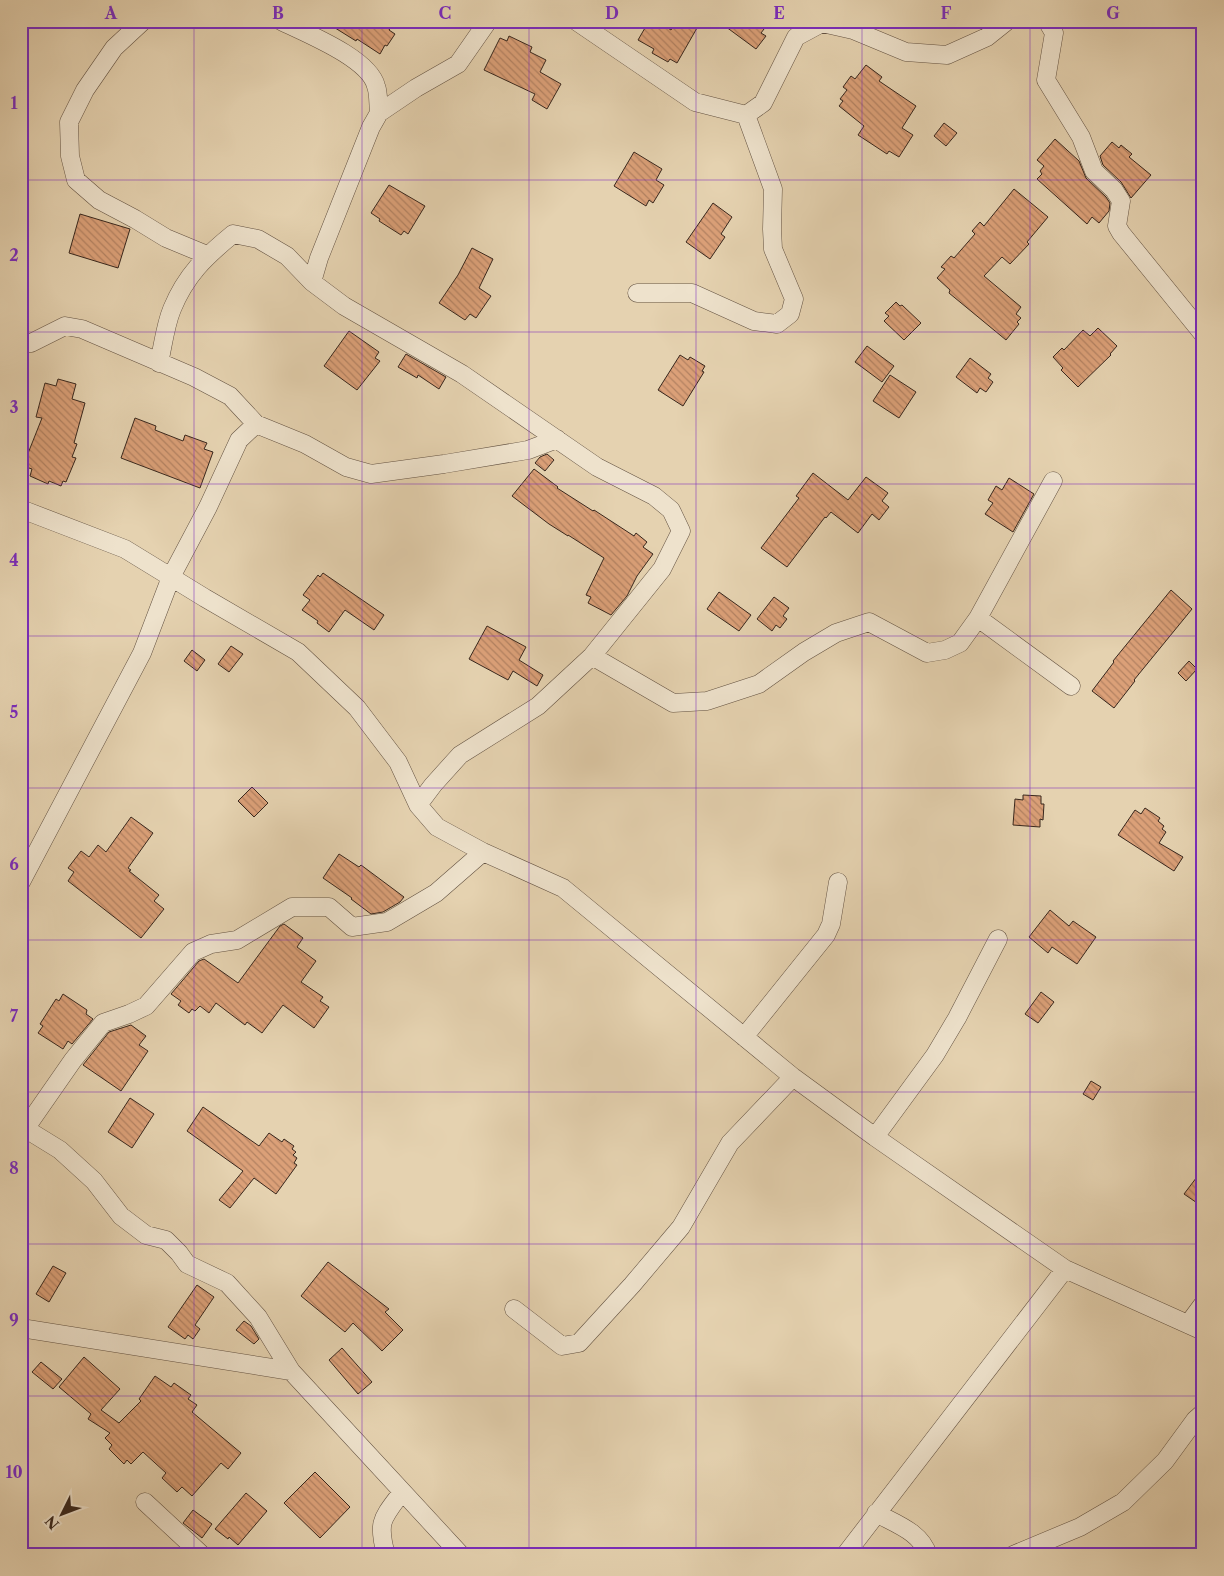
<svg xmlns="http://www.w3.org/2000/svg" width="1224" height="1576" font-family="'Libre Caslon Text',serif">
	<defs>
		<pattern id="building-back-hatch" width="6" height="6" patternUnits="userSpaceOnUse" patternTransform="scale(1.25)"><rect width="6" height="6" fill="#dba078"/><path d="M-1 5l2 2M0 0l6 6M5-1l2 2" fill="none" stroke="#b38262"/></pattern>
	</defs>
	<rect width="100%" height="100%" fill="#e5d2b0"/>
	<filter id="stains"><feTurbulence type="fractalNoise" baseFrequency=".004" numOctaves="4"/><feColorMatrix values="0 0 0 0 .2 0 0 0 0 .09 0 0 0 0 .02 0 0 0 .5 -.17"/></filter>
	<radialGradient id="worn" r=".72"><stop offset=".6" stop-color="#630" stop-opacity="0"/><stop offset="1" stop-color="#630" stop-opacity=".3"/></radialGradient>
	<!-- building -->
	<path fill="url(#building-back-hatch)" stroke="#38271d" d="M324,21H385L392,26L389,30L395,34L387,46L385,45L380,54L357,39L356,41Z
		M649,21H657L671,30L677,21H701L677,63L670,59L668,62L652,53L654,49L638,40Z
		M718,21H770L761,33L766,36L756,49Z
		M509,36L532,47L530,52L546,60L540,72L561,84L547,109L532,100L535,94L484,70L500,38L507,41Z
		M866,65L882,77L879,81L916,106L902,128L913,135L899,157L889,151L887,154L858,135L864,126L839,106L843,101L840,99L847,90L843,87L851,76L855,79Z
		M944,123L957,133L946,146L934,136Z
		M1055,139L1079,161L1086,178L1106,197L1110,203L1109,211L1099,223L1092,217L1087,224L1037,179L1042,174L1040,171L1044,166L1037,160Z
		M1112,142L1119,148L1121,145L1132,154L1129,157L1151,175L1131,198L1121,182L1103,165L1100,156Z
		M634,152L662,169L656,180L664,185L653,203L649,200L646,206L614,186Z
		M389,185L425,206L408,234L404,231L401,235L379,221L380,219L371,213Z
		M1014,189L1048,217L1027,242L1029,244L1010,264L1002,257L984,276L1021,307L1016,314L1021,318L1017,322L1019,324L1006,340L949,293L950,290L937,278L945,269L941,267L951,256L954,258L975,234L972,231L980,222L984,226Z
		M713,203L732,217L721,234L725,237L710,259L686,242Z
		M80,214L130,229L118,268L69,253Z
		M472,248L493,259L479,288L491,296L476,318L470,314L465,320L439,303L458,275Z
		M896,302L900,306L902,305L921,323L904,340L884,321L889,316L885,313Z
		M1098,328L1117,346L1110,354L1111,355L1078,387L1061,370L1063,368L1053,357L1062,348L1064,350L1083,330L1090,336Z
		M349,331L379,352L375,358L380,361L357,390L324,366Z
		M867,346L894,366L882,382L855,362Z
		M406,354L446,377L439,389L418,375L417,378L398,367Z
		M680,355L688,360L690,357L705,366L702,371L704,372L683,406L658,390Z
		M970,358L991,374L988,378L993,382L986,392L980,388L977,393L956,377Z
		M890,375L916,392L899,418L873,401Z
		M58,379L76,384L72,399L85,403L74,443L77,444L72,457L76,458L66,482L63,481L61,486L49,481L48,484L30,476L32,469L23,466L42,418L36,417L45,383L56,386Z
		M135,418L156,426L155,430L183,441L185,435L207,443L204,449L213,452L200,488L121,458Z
		M547,454L554,460L545,471L535,463L540,457Z
		M534,469L558,487L557,488L593,511L594,510L634,536L636,533L647,542L643,547L653,554L637,576L627,596L611,615L588,603L591,597L586,595L604,558L568,535V536L549,524L512,496Z
		M813,473L848,500L866,477L888,493L882,501L889,507L879,520L872,514L858,533L831,512L826,518L825,517L787,567L761,548L799,498L796,496Z
		M1009,478L1034,494L1013,532L985,514L993,503L988,500L996,486L1002,490Z
		M323,573L384,615L374,630L345,610L329,632L317,623L318,621L302,610L310,600L303,595L318,575L320,577Z
		M1171,590L1192,609L1134,680L1135,681L1114,708L1092,691L1114,662L1113,661Z
		M719,592L751,615L739,631L707,609Z
		M774,597L789,608L783,616L787,619L780,628L776,625L772,631L757,619Z
		M487,626L526,647L519,660L543,675L537,686L513,671L508,680L469,659Z
		M231,646L243,654L229,672L218,664Z
		M192,650L205,660L197,671L184,661Z
		M1189,661L1197,669L1186,681L1178,673Z
		M252,787L268,803L254,817L238,801Z
		M1023,795L1041,796V804H1044L1043,820L1040,819V827L1013,825L1015,799L1023,800Z
		M1145,808L1160,818L1158,821L1164,826L1162,829L1166,832L1159,843L1183,857L1174,871L1118,835L1135,810L1141,814Z
		M131,817L153,833L128,868L131,870L129,871L159,895L154,901L164,909L141,938L68,881L74,872L68,868L81,851L89,857L98,845L106,852Z
		M339,854L359,867L361,865L404,897L400,902L383,912L371,914L351,899L352,898L323,878Z
		M1050,910L1069,926L1073,921L1096,937L1077,964L1052,947L1048,953L1029,937Z
		M284,924L303,938L297,947L316,961L301,982L323,997L320,1001L329,1007L314,1028L283,1005L262,1033L247,1022L245,1025L216,1003L209,1013L200,1006L195,1011L192,1009L189,1013L178,1005L181,1001L171,994L199,961L204,959L238,983L280,926Z
		M1041,992L1054,1002L1038,1023L1025,1014Z
		M63,994L87,1010L86,1014L93,1019L72,1044L68,1041L63,1049L38,1033L43,1026L40,1024L56,999L59,1001Z
		M131,1025L146,1036L139,1045L148,1051L121,1091L83,1065L109,1032Z
		M1091,1081L1101,1087L1093,1100L1083,1094Z
		M130,1098L154,1114L132,1148L108,1132Z
		M203,1107L259,1146L269,1133L282,1142L284,1139L294,1146L292,1149L296,1152L293,1155L297,1158L294,1163L297,1165L276,1194L254,1178L230,1208L219,1200L243,1171L187,1131Z
		M1203,1169V1207L1184,1194Z
		M328,1262L389,1309L385,1312L403,1330L382,1351L353,1323L345,1332L301,1296Z
		M53,1266L66,1273L49,1302L36,1294Z
		M197,1285L214,1297L195,1325L200,1329L193,1339L188,1335L185,1339L168,1327Z
		M244,1321L251,1326L259,1339L254,1344L236,1330Z
		M342,1348L372,1382L358,1394L329,1360Z
		M84,1357L120,1389L101,1410L119,1423L141,1401L139,1399L155,1376L171,1387L174,1383L191,1395L188,1399L197,1405L192,1412L241,1453L228,1469L221,1463L192,1496L182,1487L177,1492L162,1478L166,1473L143,1452L131,1464L127,1460L124,1464L109,1449L112,1445L105,1438L110,1433L88,1419L91,1414L59,1387Z
		M41,1362L62,1379L53,1389L32,1372Z
		M315,1472L350,1507L320,1538L284,1503Z
		M246,1493L267,1511L238,1545L229,1537L228,1539L215,1529Z
		M193,1510L212,1524L202,1538L183,1523Z"/>
	<g fill="none" stroke-linecap="round" stroke-linejoin="round">
		<defs>
			<path id="street" d="M143,21L114,48L85,90L69,122L70,156L76,180L99,200L135,219L166,238L207,255
				M281,21C305,33 369,58 376,86C379,94 378,105 379,113
				M576,21L695,102L746,115
				M1047,21L1054,33L1046,80L1081,137L1094,171L1114,190L1121,201L1117,226L1121,233L1203,334
				M746,115L763,103L796,37L822,23L853,30L906,52L947,55L987,37L1007,21
				M312,282L319,258L371,127L379,113L416,88L458,64L488,21
				M637,293H692L754,321L777,324L790,314L794,299L773,249L772,229L773,189L746,115
				M21,344L31,343L65,326L82,329L194,377L230,396L256,424
				M159,363C163,346 165,326 172,309C186,275 205,257 233,234L258,239L287,256L312,282L344,306L462,374L597,467L654,496L671,510L681,531L662,569L592,656L538,706L460,755L433,785L418,805
				M21,509L125,549L205,598L298,652L357,708L398,762L418,805L437,827L483,852L563,888L793,1077L875,1137L1065,1269L1203,1331
				M978,618L1053,481
				M592,656L673,703L707,701L759,684L804,652L836,633L869,622L927,653L945,650L960,643L978,618L1071,686
				M21,882L142,653L171,577L208,507L239,440L256,424L305,444L346,467L371,474L444,464L528,450L557,439
				M744,1037L826,935L831,924L838,882
				M21,1126L60,1150L94,1181L121,1216L146,1235L166,1240L179,1253L187,1264L227,1283L258,1317L291,1371L461,1555
				M25,1129L73,1060L103,1023L129,1014L146,1006L193,952L211,944L237,940L292,907H329L352,927L387,922L436,893L483,852
				M875,1137L935,1055L957,1018L998,939
				M514,1309L562,1346L579,1343L632,1285L681,1227L730,1143L793,1077
				M1189,1323L1203,1304
				M21,1328L291,1371
				M145,1502L202,1555
				M876,1513C896,1524 921,1532 928,1555
				M386,1555C377,1521 382,1519 402,1492
				M845,1555L1065,1269
				M1013,1555L1080,1527L1123,1502L1165,1461L1195,1420L1203,1413"/>
		</defs>
		<!-- street casing -->
		<use href="#street" stroke="#635242" stroke-width="19"/>
		<!-- street -->
		<use href="#street" stroke="#eee2cc" stroke-width="18"/>
	</g>
	<!-- grid -->
	<path fill="none" stroke="#7b2cbf" stroke-width="1" stroke-opacity="0.55" d="M194,21V1555M362,21V1555M529,21V1555M696,21V1555M862,21V1555M1030,21V1555M21,180H1203M21,332H1203M21,484H1203M21,636H1203M21,788H1203M21,940H1203M21,1092H1203M21,1244H1203M21,1396H1203"/>
	<!-- margin -->
	<rect width="1224" height="1576" fill="none" stroke="#e5d2b0" stroke-width="55"/>
	<!-- north arrow -->
	<g transform="translate(62 1514) rotate(228)" stroke="#eee2cc" stroke-width="4" paint-order="stroke">
	<path d="M0-4L9 19L0 12L-9 19Z" fill="#38271d"/>
	<text y="-8" font-size="14" font-weight="bold" text-anchor="middle" fill="#38271d">N</text>
	</g>
	<rect x="28" y="28" width="1168" height="1520" fill="none" stroke="#7b2cbf" stroke-width="2"/>
	<g font-size="16" text-anchor="middle" font-weight="bold" fill="#7b2cbf">
		<text x="111" y="19">A</text>
		<text x="278" y="19">B</text>
		<text x="445" y="19">C</text>
		<text x="612" y="19">D</text>
		<text x="779" y="19">E</text>
		<text x="946" y="19">F</text>
		<text x="1113" y="19">G</text>
		<text x="14" y="109">1</text>
		<text x="14" y="261">2</text>
		<text x="14" y="413">3</text>
		<text x="14" y="566">4</text>
		<text x="14" y="718">5</text>
		<text x="14" y="870">6</text>
		<text x="14" y="1022">7</text>
		<text x="14" y="1174">8</text>
		<text x="14" y="1326">9</text>
		<text x="14" y="1478">10</text>
	</g>
	<rect width="100%" height="100%" filter="url(#stains)"/>
	<rect width="100%" height="100%" fill="url(#worn)"/>
</svg>
